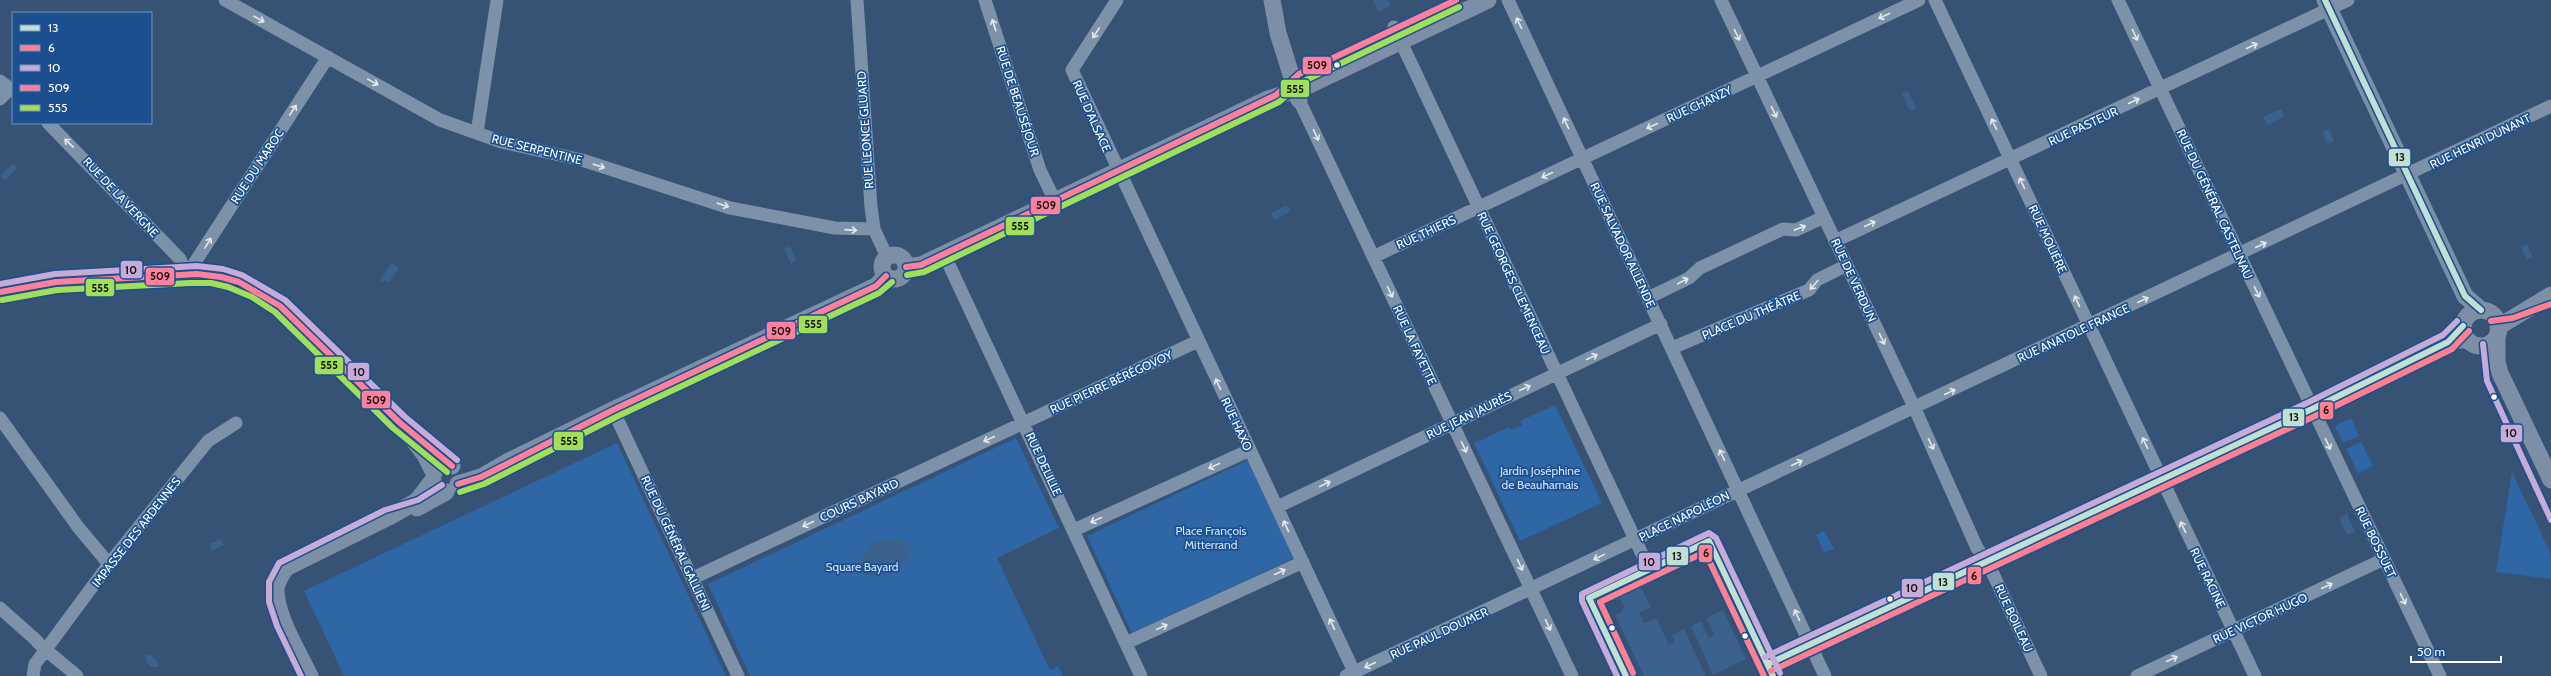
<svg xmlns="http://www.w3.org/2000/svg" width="2551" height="676" font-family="Cabin,sans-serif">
	<rect width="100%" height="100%" fill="#365274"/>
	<!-- green -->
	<path fill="#2f66a5" d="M1555,405L1602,503L1520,541L1474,443L1509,427L1511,430L1522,425L1520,421Z
		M2351,418L2359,436L2343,443L2335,426Z
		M1016,438L1059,528L997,558L1050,670L1058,666L1063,676H750L708,584Z
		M2361,442L2373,466L2358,473L2346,449Z
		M617,443L726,676H344L304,591Z
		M1248,460L1294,558L1132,633L1087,536Z
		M2512,472L2551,554V579L2496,572Z
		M1824,531L1834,549L1824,552L1816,535Z"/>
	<!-- water -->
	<path fill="#3b618d" d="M1373,0H1388L1391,6L1378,12Z
		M1908,91L1916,108L1910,111L1902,94Z
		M2281,109L2285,117L2267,125L2263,117Z
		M2329,129L2334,141L2328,144L2322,132Z
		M13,163L17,168L5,180L0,176Z
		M1285,206L1290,208L1288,213L1274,220L1271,213Z
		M2527,244L2533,257L2527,260L2521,247Z
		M790,246L796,261L791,264L784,249Z
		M391,263L399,268L389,282L385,280L383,282L380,280Z
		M2347,514L2355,532L2347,535L2339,518Z
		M896,538L908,541L912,549L907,560L892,574L872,576L860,573L857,569V562L873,543L880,539L892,540Z
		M221,539L224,545L212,551L209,544Z
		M1639,583L1651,607L1639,613L1644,623L1656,618L1669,645L1675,642L1672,635L1684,629L1706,676H1644L1615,615L1621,613L1624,606L1621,600L1607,598Z
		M1723,610L1746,659L1713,675L1691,626L1701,621L1709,638L1714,635L1706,618Z
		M146,655H151L158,662V667H152L146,662Z"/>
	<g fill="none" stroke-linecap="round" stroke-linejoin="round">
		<!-- minor -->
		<path stroke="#7d92a8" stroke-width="13" d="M225,0L440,120L502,142L582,160L730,208L835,228L874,229
			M857,0L871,207L874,229L887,257
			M985,0L1040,170L1055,201
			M1117,0L1072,70L1356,676
			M1508,0L1825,676
			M1721,0L1915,409L1977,548L1987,561L2041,676
			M1935,0L2255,676
			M2118,0L2440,676
			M1394,27L1649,569
			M0,81L13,91
			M0,99L10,89
			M1299,100L1572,676
			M48,123L180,259L186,276
			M477,133L497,0
			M1835,241L2348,0
			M944,254L1141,676
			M1373,257L1919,0
			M186,276L328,57
			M1648,298L1689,278L1700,268L1783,229L1796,230L1824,217
			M2448,342H2469
			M1672,348L1809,290L1817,280L1847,265
			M613,410L738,676
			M0,418L78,527L109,564
			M1277,507L1661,324
			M1074,530L1250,450
			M693,578L1198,341
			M0,608L36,640C39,646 70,669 77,676
			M1126,643L1303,562
			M1768,664L2312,409L2448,342L2463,326
			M33,676L35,664L109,564L208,441L236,423
			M1346,676L2551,106
			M1626,676L1589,598L1709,541L1773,676
			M2137,676L2384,559"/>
		<!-- major -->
		<path stroke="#7d8ea7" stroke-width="17" d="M1272,0L1278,33L1299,100
			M2325,0L2465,296L2481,310
			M882 267a12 12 0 1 1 24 0a12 12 0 1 1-24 0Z
			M906,267L921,265L1268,99L1305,87L1488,0
			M0,292C49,279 100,279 151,278C171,277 192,273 212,275C237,278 259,291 280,306L399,422L452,466
			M2463 328a18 18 0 1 1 36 0a18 18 0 1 1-36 0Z
			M2498,327L2551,295
			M2497,335V362L2500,373L2551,480
			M415,442L425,455L434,473
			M458,484L481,477L507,462L613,410L876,286L886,276
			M417,508L446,492
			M310,676C299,653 276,616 276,590C276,582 281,575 286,568L389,517L417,501L433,480"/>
		<defs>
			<path id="bus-1" d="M2325,0L2465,296L2481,310
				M1768,664L2312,409L2448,342L2463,326
				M1626,676L1589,598L1709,541L1773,676"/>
			<path id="bus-2" d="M2491,321L2513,318L2551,304
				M1771,671L2315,416L2452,349L2469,331
				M1633,673L1600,602L1705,552L1764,676"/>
			<path id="bus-3" d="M0,284L55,274L197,266L223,269L242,275L285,300L404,416L457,460
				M2483,344L2487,381L2551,520
				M1765,657L2309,402L2443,335L2457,321
				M301,676L277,626L269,602V582L279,563L385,510L418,500L442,485
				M1617,676L1582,601V594L1709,533L1716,538L1780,673"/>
			<path id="bus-4" d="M906,267L921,265L1276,95L1299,74L1456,0
				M0,292L56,282L197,274L221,277L239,282L280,306L399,422L452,466
				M458,484L481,477L613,410L876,286L886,276"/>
			<path id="bus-5" d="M907,275L924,272L1279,102L1304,81L1459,7
				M2,300L57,290L190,283H211L228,287L252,297L275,312L393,428L447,472
				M460,492L484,484L616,417L879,293L892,282"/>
		</defs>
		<!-- bus-1 casing -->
		<use href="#bus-1" stroke="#1b4f8f" stroke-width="9"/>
		<!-- bus-2 casing -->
		<use href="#bus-2" stroke="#1b4f8f" stroke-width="9"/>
		<!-- bus-3 casing -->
		<use href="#bus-3" stroke="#1b4f8f" stroke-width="9"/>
		<!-- bus-4 casing -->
		<use href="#bus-4" stroke="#1b4f8f" stroke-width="9"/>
		<!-- bus-5 casing -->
		<use href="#bus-5" stroke="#1b4f8f" stroke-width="9"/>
		<!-- bus-1 -->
		<use href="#bus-1" stroke="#c0e0d3" stroke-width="6"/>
		<!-- bus-2 -->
		<use href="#bus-2" stroke="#ff8090" stroke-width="6"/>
		<!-- bus-3 -->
		<use href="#bus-3" stroke="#c7aad5" stroke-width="6"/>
		<!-- bus-4 -->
		<use href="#bus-4" stroke="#ff809c" stroke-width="6"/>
		<!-- bus-5 -->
		<use href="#bus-5" stroke="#a1df59" stroke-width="6"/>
	</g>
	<!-- one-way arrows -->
	<defs><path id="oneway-shaft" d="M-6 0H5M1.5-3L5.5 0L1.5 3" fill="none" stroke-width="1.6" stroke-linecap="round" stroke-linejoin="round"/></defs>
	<g stroke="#e5e9ee">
		<use href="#oneway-shaft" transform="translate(1884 16) rotate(155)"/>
		<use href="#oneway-shaft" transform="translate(259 19) rotate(29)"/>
		<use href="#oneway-shaft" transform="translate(1519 23) rotate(-115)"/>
		<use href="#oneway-shaft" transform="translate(994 25) rotate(-108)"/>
		<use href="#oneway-shaft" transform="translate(1096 33) rotate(123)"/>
		<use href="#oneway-shaft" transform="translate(1737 35) rotate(65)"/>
		<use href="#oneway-shaft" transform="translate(2135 35) rotate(65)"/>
		<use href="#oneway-shaft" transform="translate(2252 46) rotate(-25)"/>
		<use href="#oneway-shaft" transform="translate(373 82) rotate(29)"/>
		<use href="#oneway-shaft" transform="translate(2134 101) rotate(-25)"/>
		<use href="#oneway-shaft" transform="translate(293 110) rotate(-57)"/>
		<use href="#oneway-shaft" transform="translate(1774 112) rotate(65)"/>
		<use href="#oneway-shaft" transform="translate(1566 123) rotate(-115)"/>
		<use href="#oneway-shaft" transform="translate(1994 124) rotate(-115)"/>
		<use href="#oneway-shaft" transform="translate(1652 126) rotate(155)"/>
		<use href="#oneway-shaft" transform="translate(1316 135) rotate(65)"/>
		<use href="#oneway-shaft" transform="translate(69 143) rotate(-137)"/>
		<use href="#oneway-shaft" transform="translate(599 166) rotate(18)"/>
		<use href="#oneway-shaft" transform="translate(1547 175) rotate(155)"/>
		<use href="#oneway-shaft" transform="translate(2022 183) rotate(-115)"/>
		<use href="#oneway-shaft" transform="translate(723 205) rotate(18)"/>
		<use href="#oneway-shaft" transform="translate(1870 224) rotate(-25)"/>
		<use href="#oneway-shaft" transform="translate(1800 228) rotate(-20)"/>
		<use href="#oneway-shaft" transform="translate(851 230) rotate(4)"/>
		<use href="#oneway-shaft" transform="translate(208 243) rotate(-58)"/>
		<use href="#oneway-shaft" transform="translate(2261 245) rotate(-25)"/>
		<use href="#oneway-shaft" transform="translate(1683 281) rotate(-28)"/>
		<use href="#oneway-shaft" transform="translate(1814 285) rotate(130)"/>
		<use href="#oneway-shaft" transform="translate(1390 292) rotate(65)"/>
		<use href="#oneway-shaft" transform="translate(2257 292) rotate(64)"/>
		<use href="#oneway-shaft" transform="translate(2143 300) rotate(-25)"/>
		<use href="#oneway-shaft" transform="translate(2077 301) rotate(-115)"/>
		<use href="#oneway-shaft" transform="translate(1882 339) rotate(65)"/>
		<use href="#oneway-shaft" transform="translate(1592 357) rotate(-25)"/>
		<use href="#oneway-shaft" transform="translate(1218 384) rotate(-115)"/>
		<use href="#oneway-shaft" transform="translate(1525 388) rotate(-25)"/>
		<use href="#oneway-shaft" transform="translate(1950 392) rotate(-25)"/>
		<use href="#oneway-shaft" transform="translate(989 439) rotate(155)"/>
		<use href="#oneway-shaft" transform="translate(2145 443) rotate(-116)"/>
		<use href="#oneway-shaft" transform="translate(1931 444) rotate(65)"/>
		<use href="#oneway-shaft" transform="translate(2328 444) rotate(64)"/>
		<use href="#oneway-shaft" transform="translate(1464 447) rotate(64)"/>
		<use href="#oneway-shaft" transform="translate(1722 455) rotate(-115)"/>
		<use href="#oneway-shaft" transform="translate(1797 463) rotate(-25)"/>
		<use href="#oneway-shaft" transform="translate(1214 466) rotate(155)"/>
		<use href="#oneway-shaft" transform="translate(1325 484) rotate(-26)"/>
		<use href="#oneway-shaft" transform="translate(1096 520) rotate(155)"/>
		<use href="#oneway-shaft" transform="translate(808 524) rotate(155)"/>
		<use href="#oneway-shaft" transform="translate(1286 526) rotate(-115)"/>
		<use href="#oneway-shaft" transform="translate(2183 527) rotate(-116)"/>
		<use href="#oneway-shaft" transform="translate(1599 557) rotate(154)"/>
		<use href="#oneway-shaft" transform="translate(1520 565) rotate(65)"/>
		<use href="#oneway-shaft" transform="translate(1280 572) rotate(-25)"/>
		<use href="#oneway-shaft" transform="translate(2327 586) rotate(-25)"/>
		<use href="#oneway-shaft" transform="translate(2403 599) rotate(64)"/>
		<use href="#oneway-shaft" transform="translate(1797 615) rotate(-115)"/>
		<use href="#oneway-shaft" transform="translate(1332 624) rotate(-115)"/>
		<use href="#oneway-shaft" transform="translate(1548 625) rotate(65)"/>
		<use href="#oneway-shaft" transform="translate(1162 627) rotate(-25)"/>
		<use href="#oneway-shaft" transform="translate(2172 659) rotate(-25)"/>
		<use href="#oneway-shaft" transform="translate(1370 665) rotate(155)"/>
	</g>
	<!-- markers -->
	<g fill="#fff" stroke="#1b4f8f" stroke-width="1.5">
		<circle cx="1337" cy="65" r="3.5"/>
		<circle cx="2494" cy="397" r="3.5"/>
		<circle cx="1890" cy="599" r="3.5"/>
		<circle cx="1612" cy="628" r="3.5"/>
		<circle cx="1745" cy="636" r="3.5"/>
	</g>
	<g text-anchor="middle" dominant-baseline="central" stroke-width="3.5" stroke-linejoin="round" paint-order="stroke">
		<!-- street labels -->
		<g font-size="12" fill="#fff" stroke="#1b4f8f">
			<text transform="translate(1018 101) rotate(72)">RUE DE BEAUSÉJOUR</text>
			<text transform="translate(1699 104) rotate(-25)">RUE CHANZY</text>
			<text transform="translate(1092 116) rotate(66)">RUE D'ALSACE</text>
			<text transform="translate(2083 126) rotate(-25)">RUE PASTEUR</text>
			<text transform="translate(865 130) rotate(-94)">RUE LEONCE GLUARD</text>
			<text transform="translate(2480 141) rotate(-26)">RUE HENRI DUNANT</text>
			<text transform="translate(537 149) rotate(14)">RUE SERPENTINE</text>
			<text transform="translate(257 166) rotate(-57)">RUE DU MAROC</text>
			<text transform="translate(121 197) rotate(47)">RUE DE LA VERGNE</text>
			<text transform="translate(2215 204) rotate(65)">RUE DU GÉNÉRAL CASTELNAU</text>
			<text transform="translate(1426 232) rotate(-25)">RUE THIERS</text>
			<text transform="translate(2048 239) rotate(65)">RUE MOLIÈRE</text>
			<text transform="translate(1623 245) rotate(65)">RUE SALVADOR ALLENDE</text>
			<text transform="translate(1854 280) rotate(65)">RUE DE VERDUN</text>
			<text transform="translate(1514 283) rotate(65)">RUE GEORGES CLEMENCEAU</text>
			<text transform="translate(1751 315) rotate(-23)">PLACE DU THÉÂTRE</text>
			<text transform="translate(2073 333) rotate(-25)">RUE ANATOLE FRANCE</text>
			<text transform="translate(1415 345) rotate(65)">RUE LA FAYETTE</text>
			<text transform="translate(1111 382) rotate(-25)">RUE PIERRE BÉRÉGOVOY</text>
			<text transform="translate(1469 415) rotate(-26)">RUE JEAN JAURÈS</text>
			<text transform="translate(1237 424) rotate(65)">RUE HAXO</text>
			<text transform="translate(1044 464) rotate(65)">RUE DELILLE</text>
			<text transform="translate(859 500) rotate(-25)">COURS BAYARD</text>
			<text transform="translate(1684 516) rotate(-26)">PLACE NAPOLÉON</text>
			<text transform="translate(136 532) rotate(-52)">IMPASSE DES ARDENNES</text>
			<text transform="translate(2376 542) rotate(64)">RUE BOSSUET</text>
			<text transform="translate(676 543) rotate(65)">RUE DU GÉNÉRAL GALLIENI</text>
			<text transform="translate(2208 578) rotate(64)">RUE RACINE</text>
			<text transform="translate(2014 618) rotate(65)">RUE BOILEAU</text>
			<text transform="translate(2260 618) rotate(-25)">RUE VICTOR HUGO</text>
			<text transform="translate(1439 633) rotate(-25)">RUE PAUL DOUMER</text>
		</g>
		<!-- park labels -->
		<g font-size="12" fill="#cfe3fa" stroke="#1b4f8f">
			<text x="1540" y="470">Jardin Joséphine<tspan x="1540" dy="14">de Beauharnais</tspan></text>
			<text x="1211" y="530">Place François<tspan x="1211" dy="14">Mitterrand</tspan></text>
			<text x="862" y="566">Square Bayard</text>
		</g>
	</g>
	<g stroke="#1b4f8f" stroke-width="1.5">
		<rect x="1302" y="56" width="30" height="19" rx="4" fill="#ff809c"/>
		<rect x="1280" y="79" width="30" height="19" rx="4" fill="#a1df59"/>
		<rect x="2388" y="148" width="23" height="19" rx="4" fill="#c0e0d3"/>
		<rect x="1030" y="196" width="31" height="19" rx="4" fill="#ff809c"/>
		<rect x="1005" y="216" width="30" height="20" rx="4" fill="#a1df59"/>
		<rect x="120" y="260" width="23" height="19" rx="4" fill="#c7aad5"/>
		<rect x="145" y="267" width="30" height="19" rx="4" fill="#ff809c"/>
		<rect x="85" y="278" width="30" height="19" rx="4" fill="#a1df59"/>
		<rect x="798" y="315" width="30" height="19" rx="4" fill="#a1df59"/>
		<rect x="766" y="321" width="30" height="19" rx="4" fill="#ff809c"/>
		<rect x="314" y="356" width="30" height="19" rx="4" fill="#a1df59"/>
		<rect x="347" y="362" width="23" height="19" rx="4" fill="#c7aad5"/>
		<rect x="361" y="390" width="30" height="19" rx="4" fill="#ff809c"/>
		<rect x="2319" y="401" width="15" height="19" rx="4" fill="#ff8090"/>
		<rect x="2282" y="408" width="23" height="19" rx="4" fill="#c0e0d3"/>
		<rect x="2500" y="424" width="23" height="19" rx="4" fill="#c7aad5"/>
		<rect x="553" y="431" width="31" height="20" rx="4" fill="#a1df59"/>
		<rect x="1698" y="544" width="15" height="19" rx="4" fill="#ff8090"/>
		<rect x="1666" y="546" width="23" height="20" rx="4" fill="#c0e0d3"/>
		<rect x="1638" y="552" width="23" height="19" rx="4" fill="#c7aad5"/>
		<rect x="1967" y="566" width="15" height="19" rx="4" fill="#ff8090"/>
		<rect x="1932" y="572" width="23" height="19" rx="4" fill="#c0e0d3"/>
		<rect x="1901" y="578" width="23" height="20" rx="4" fill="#c7aad5"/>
	</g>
	<g font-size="11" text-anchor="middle" font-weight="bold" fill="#111">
		<text x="1317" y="69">509</text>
		<text x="1295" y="93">555</text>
		<text x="2400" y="161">13</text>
		<text x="1046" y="209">509</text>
		<text x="1020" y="230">555</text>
		<text x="131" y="274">10</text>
		<text x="160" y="280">509</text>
		<text x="100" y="292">555</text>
		<text x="813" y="328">555</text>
		<text x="781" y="335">509</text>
		<text x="329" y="369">555</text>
		<text x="359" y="376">10</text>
		<text x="376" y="404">509</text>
		<text x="2326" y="414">6</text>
		<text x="2294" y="421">13</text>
		<text x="2511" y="437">10</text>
		<text x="569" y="445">555</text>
		<text x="1706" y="557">6</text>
		<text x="1677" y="560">13</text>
		<text x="1649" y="566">10</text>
		<text x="1974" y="580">6</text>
		<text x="1943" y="586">13</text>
		<text x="1912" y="592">10</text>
	</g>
	<!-- legend -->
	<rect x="12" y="12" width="140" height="112" fill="#1b4f8f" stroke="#7695bc"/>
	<rect x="20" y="25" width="20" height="6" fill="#c0e0d3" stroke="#7695bc"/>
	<text x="48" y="32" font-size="12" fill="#ffffff">13</text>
	<rect x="20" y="45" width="20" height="6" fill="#ff8090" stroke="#7695bc"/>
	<text x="48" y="52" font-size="12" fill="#ffffff">6</text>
	<rect x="20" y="65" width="20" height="6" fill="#c7aad5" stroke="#7695bc"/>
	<text x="48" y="72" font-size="12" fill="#ffffff">10</text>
	<rect x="20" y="85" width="20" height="6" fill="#ff809c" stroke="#7695bc"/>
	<text x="48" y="92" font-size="12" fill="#ffffff">509</text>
	<rect x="20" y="105" width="20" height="6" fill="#a1df59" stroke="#7695bc"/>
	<text x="48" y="112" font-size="12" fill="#ffffff">555</text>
	<!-- scale -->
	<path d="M2411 656v6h90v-6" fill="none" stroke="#ffffff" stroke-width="2"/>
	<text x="2417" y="656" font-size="12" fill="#ffffff" stroke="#1b4f8f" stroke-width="3" paint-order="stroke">50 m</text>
</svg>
